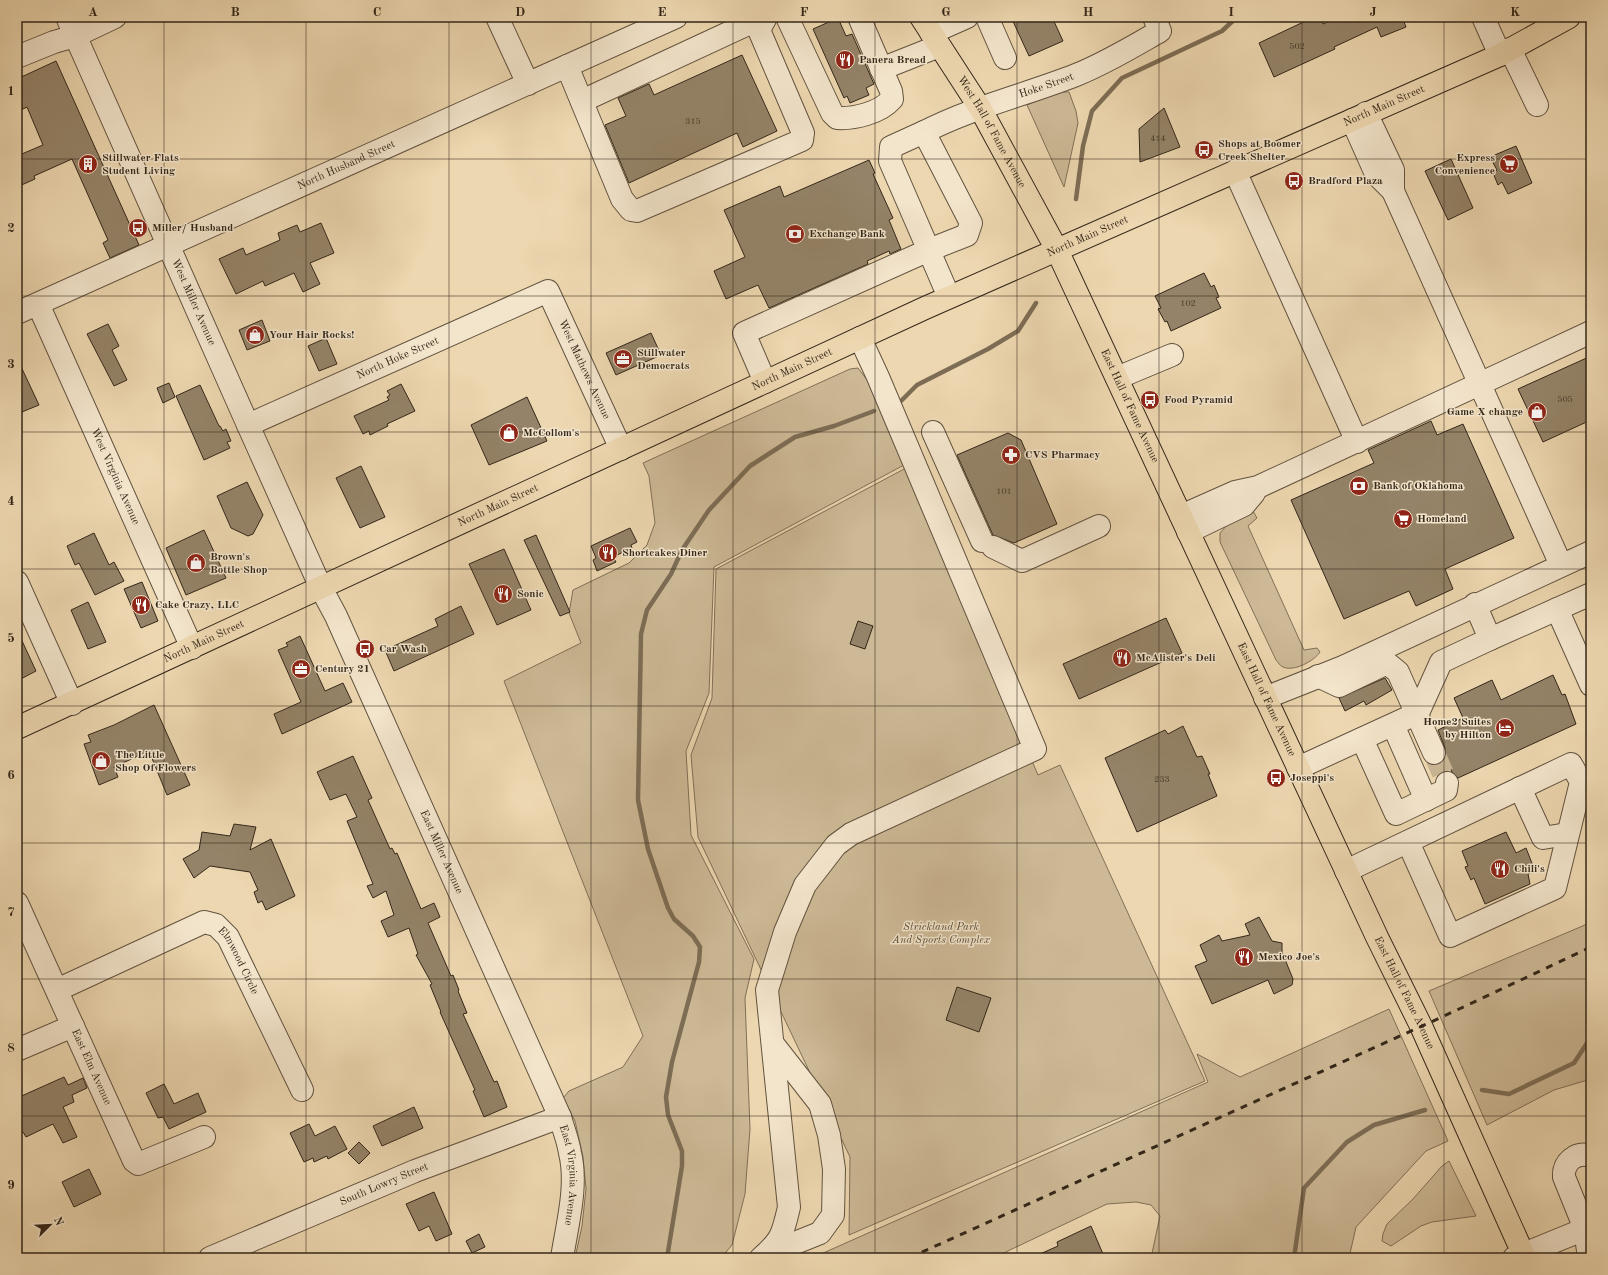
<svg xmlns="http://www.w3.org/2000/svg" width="1608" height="1275" font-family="'Old Standard TT',serif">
	<rect width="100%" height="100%" fill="#edd7b0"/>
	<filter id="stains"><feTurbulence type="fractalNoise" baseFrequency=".005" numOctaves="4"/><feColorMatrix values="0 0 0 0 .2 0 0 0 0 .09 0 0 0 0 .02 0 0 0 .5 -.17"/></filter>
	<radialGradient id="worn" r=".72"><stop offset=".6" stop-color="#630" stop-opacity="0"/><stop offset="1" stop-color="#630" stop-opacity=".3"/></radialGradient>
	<!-- green -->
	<path fill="#cdb996" stroke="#807058" d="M1057,92H1069L1076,111L1078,123L1064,187L1027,105Z
		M858,368L871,385L904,465L714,567L709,693L686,751L691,835L754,959L745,998L750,1129L745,1194L732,1245L721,1258H575L582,1226L586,1189L583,1157L575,1121L563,1098L569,1091L623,1067L643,1036L504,681L581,643L569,613L573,590L629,563L647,545L655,523L649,476L643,463L850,369Z
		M906,468L1038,775L1060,765L1205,1081L849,1235L850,1157L698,837L691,755L712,698L716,569Z
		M1253,511L1257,518L1248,526L1304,650L1317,648L1320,652C1314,661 1294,672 1283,667C1280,666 1278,662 1276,660L1220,542V533L1227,525Z
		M1591,918V1079L1554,1090L1487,1125L1429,991L1585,925Z
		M1389,1009L1448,1141L1426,1151L1356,1227L1349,1258H1151L1160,1216L1151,1205L1136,1202L1107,1204L993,1258H812L1208,1082L1197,1054L1240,1077Z
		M1449,1161L1476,1216L1432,1222L1421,1226L1391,1246L1382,1241L1383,1234L1387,1224L1413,1199L1442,1166Z"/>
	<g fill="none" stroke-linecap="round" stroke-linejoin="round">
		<!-- stream -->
		<path stroke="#7d6d55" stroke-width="4.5" d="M1076,199L1083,146L1092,111L1122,78L1222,31L1237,17
			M901,401L917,385L988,349L1018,331L1036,303
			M1482,1090L1509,1094L1574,1063L1591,1037
			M667,1258L682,1166V1151L668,1115L666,1097L672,1062L699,962L700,947L693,936L674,919L668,908L648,849L638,800L641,634L647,610L671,574L682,550L709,510L750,466L795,437L834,426L874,411
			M1294,1258L1304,1188L1347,1142L1374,1125L1425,1110"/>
	</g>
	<!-- building -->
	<path fill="#948368" stroke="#332719" d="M1011,17H1052L1063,41L1029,56Z
		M1314,17H1320L1323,24L1338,17H1402L1406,27L1381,37L1377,27L1334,47L1335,49L1274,77L1259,43Z
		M838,18L846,36L852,34L874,84L866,88L869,95L850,103L847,96L844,98L813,29Z
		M742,55L777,131L743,147L737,133L629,183L605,125L626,116L618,98L649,84L654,95Z
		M56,61L139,245L110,258L103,243L108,240L72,159L34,176L35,179L17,187V156L43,145L27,107L17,112V79Z
		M1164,108L1180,147L1140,162L1139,129Z
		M1516,146L1532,183L1508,194L1502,182L1498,185L1493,173L1497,170L1490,157Z
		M1451,159L1473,208L1448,220L1425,171Z
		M869,160L875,173L873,174L893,218L889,220L901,249L890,254L889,251L867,261L868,264L769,308L758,285L726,299L714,271L745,257L724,210L780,186L784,197Z
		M321,223L334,253L310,263L320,284L303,292L294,273L265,286L263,281L236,294L219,259L243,248L246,255L280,240L278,233L297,225L300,232Z
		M1204,273L1211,287L1214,285L1219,297L1216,298L1221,308L1171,331L1167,321L1165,322L1158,309L1161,308L1155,296Z
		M262,320L270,341L247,350L239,330Z
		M108,324L119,346L112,350L127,380L114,386L87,334Z
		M651,333L661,355L616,375L606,353Z
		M326,338L337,364L319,371L308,346Z
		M1591,356V420L1543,442L1518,389Z
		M17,358L39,405L17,414Z
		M169,383L175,397L163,403L157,388Z
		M401,384L415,411L387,424L388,426L370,435L369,431L363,434L354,416L389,400L387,397L390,395L387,391Z
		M200,385L219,426H220L223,431L226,429L231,441L227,442L230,448L204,460L176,396Z
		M527,397L547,441L489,465L471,425Z
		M1431,421L1437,435L1463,424L1514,538L1445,569L1453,589L1416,606L1409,591L1344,619L1291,500L1374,463L1368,450Z
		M1008,433L1021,440L1057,524L1014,543L993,535L957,455Z
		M361,466L385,517L360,528L336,478Z
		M247,482L263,515L253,534L248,536L231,528L217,496Z
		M630,528L637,542L631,545L632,548L613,557L616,562L597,571L593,560L596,558L591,546Z
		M204,530L226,578L186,595L166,548Z
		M94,533L109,565L114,562L124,581L95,595L79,563L75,565L67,546Z
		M536,535L570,612L560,616L524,540Z
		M504,549L531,610L497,625L469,564Z
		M142,582L158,621L141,628L124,589Z
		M88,602L106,642L88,649L71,610Z
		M461,606L474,634L394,671L385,650L438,626L435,619Z
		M1166,618L1182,653L1079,699L1063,664Z
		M858,621L873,626L865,649L850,644Z
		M17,630L36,671L17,681Z
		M300,636L325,691L343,683L352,702L282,734L274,714L301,702L278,650L288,646L286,643Z
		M1553,675L1562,695L1565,694L1576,724L1458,778L1452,772L1445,757V748L1438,730L1463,718L1454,698L1492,680L1501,700Z
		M1385,678L1392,690L1366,705L1364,701L1345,711L1339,698Z
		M154,705L190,785L167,795L149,751L114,767L118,777L99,785L84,744L91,742L88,735L114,725Z
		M1183,726L1197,757L1202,756L1210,774H1208L1217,796L1137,832L1105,758L1165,730L1168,734Z
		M353,756L372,798L368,800L390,849L392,848L395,854L397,853L421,909L434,903L440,917L428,923L451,976L453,975L459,990L458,991L467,1013L463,1014L494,1082L497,1081L507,1107L484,1117L473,1091L475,1090L440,1012H441L430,985L432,984L416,955L418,954L409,928L388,937L381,921L394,915L386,891L373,898L367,886L373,884L347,821L357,817L346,794L330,800L317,772Z
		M234,824L256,827L250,850L271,839L295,896L266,910L262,901L258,903L254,892L258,890L250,872L210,866L194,878L183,859L199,850L202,832L230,836Z
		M1506,832L1516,853L1526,848L1535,871L1528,874L1530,884L1485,904L1474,878L1471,880L1465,867L1468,866L1462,851Z
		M1259,917L1272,941L1282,943V952L1293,979L1292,985L1274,994L1268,980L1212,1004L1195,966L1207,961L1200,945L1219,935L1222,941L1250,935L1245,924Z
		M957,987L991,998L979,1032L946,1020Z
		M64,1077L68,1085L83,1078L87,1088L72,1095L74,1102L63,1107L77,1137L63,1143L53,1124L26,1137L23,1132L17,1135V1098Z
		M164,1084L174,1104L198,1093L206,1112L169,1129L163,1117L158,1118L146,1093Z
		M414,1107L423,1128L382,1146L373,1126Z
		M309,1124L315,1136L335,1126L347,1149L328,1159L327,1156L314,1162L313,1158L304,1162L290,1133Z
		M359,1142L370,1153L359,1164L348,1153Z
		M89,1169L101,1194L74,1207L62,1182Z
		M434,1192L452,1234L436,1241L429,1226L419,1231L406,1204Z
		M1091,1226L1103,1254L1094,1258H1031L1058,1246L1057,1242Z
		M479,1234L485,1247L472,1253L466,1241Z"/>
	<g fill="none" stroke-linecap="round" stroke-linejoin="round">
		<!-- minor-tunnel -->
		<path stroke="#c8b492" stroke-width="22" stroke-dasharray="22 11" stroke-linecap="butt" d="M1434,753L1447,783"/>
		<defs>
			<g id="minor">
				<path id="s1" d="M67,17L248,425L321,588L336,616L560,1117C563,1128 568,1140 570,1153C578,1186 567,1225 562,1258"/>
				<path d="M497,17L528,84"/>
				<path d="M787,17L832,113L837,118C854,119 880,113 892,99L891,91L859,17"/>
				<path d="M987,17L1005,58"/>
				<path d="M1483,17L1500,55"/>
				<path d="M931,33L967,17"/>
				<path d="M1510,49L1537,105"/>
				<path d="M17,57L54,42L75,36L115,17"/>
				<path d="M567,66L622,199L631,210L637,211L802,140L803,133L759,30L766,17"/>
				<path d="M881,69L939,46"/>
				<path d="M582,101L763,17"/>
				<path d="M1366,113L1393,170V191"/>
				<path d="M1352,120L1376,174L1393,191L1561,565"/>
				<path d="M924,132L891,147L890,161L949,297"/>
				<path d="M1235,171L1357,442"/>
				<path id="s2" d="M38,304L192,648"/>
				<path id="s3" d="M17,313L676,17"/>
				<path d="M1117,378L1172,355"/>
				<path id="s4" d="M765,382L744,333L929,250L967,235L971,223L924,132C973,107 1025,95 1076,75C1106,63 1132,47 1160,31L1154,17"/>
				<path id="s5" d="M248,425L548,291L621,449"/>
				<path d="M933,432L982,541"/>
				<path d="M1181,516L1235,492L1258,487L1591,332"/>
				<path d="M1188,532L1244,505L1254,493"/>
				<path d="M993,547L1022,561L1099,526"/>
				<path d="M17,582L72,704"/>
				<path d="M1557,609L1591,685"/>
				<path d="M1490,639L1591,594"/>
				<path d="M1318,676L1339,686L1387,663L1398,672L1434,753"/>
				<path d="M1265,698L1343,667L1591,552"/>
				<path d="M1393,725L1426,800"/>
				<path d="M1362,739L1396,814L1446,790L1447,783"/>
				<path d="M1298,768L1418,713L1441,662L1490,639L1475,604"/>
				<path d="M1520,788L1543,838L1567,834"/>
				<path d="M1346,871L1571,764L1581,782L1555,888L1450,936L1408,842"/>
				<path id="s6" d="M17,903L134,1161L138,1164L204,1137"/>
				<path id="s7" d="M57,990L204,922L216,925L228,937L302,1090"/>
				<path d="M17,1050L73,1026"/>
				<path d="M1591,1156C1576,1151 1563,1162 1564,1177L1585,1229L1588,1251L1591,1257"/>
				<path d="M765,1255L820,1233L833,1215L834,1169L829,1135L820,1104L773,1044"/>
				<path id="s8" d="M210,1258L415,1171L560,1117"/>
				<path d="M761,1258C782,1240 783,1233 789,1207L767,990L785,932L805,885L836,845L851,834L1035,749L878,377L860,338"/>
				<path d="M1514,1258L1585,1229"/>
			</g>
			<g id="major">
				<path id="s9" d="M921,17L980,108L1057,250L1377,937L1421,1026L1525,1258"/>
				<path id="s10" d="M17,728L925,308L1500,55L1569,17"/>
			</g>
		</defs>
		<!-- minor casing -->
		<use href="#minor" stroke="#62533f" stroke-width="24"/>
		<!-- major casing -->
		<use href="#major" stroke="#332719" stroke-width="24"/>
		<!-- minor -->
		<use href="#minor" stroke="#f3e5cc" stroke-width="22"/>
		<!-- major -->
		<use href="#major" stroke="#edd7b0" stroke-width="22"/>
		<!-- rail -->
		<path stroke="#332719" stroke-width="3" stroke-dasharray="7 7" stroke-linecap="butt" d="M909,1258L1442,1017L1591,947"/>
	</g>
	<!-- grid -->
	<path fill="none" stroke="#332719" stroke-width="1" stroke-opacity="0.55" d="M164,17V1258M306,17V1258M449,17V1258M591,17V1258M733,17V1258M875,17V1258M1017,17V1258M1159,17V1258M1302,17V1258M1444,17V1258M17,159H1591M17,296H1591M17,432H1591M17,569H1591M17,706H1591M17,843H1591M17,979H1591M17,1116H1591"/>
	<!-- icons -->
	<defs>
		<symbol id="restaurant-disc" viewBox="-11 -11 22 22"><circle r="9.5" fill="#8f2418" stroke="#f3e5cc"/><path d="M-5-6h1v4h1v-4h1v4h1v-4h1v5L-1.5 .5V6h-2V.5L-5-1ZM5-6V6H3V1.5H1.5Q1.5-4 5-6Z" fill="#fff"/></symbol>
		<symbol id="bus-disc" viewBox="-11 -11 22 22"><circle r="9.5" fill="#8f2418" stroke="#f3e5cc"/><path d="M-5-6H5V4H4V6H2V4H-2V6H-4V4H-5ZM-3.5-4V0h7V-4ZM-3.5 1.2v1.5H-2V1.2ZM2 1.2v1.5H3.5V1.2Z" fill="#fff"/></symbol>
		<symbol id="building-disc" viewBox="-11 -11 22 22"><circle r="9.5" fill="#8f2418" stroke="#f3e5cc"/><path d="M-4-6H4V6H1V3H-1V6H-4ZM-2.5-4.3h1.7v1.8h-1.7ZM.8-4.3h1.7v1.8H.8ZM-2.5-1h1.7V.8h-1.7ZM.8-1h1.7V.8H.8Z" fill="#fff"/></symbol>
		<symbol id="supermarket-disc" viewBox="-11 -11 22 22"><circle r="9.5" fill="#8f2418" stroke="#f3e5cc"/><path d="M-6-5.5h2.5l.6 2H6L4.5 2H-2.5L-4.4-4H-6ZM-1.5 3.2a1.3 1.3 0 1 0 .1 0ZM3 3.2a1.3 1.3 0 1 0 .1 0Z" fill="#fff"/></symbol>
		<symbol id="bank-disc" viewBox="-11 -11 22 22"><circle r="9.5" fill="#8f2418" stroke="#f3e5cc"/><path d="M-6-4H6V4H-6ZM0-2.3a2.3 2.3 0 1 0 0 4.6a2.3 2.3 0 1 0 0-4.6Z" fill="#fff"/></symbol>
		<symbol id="shop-disc" viewBox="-11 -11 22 22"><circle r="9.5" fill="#8f2418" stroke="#f3e5cc"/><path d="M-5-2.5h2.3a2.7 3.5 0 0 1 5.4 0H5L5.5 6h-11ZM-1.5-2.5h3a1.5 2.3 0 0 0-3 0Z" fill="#fff"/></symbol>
		<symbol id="office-disc" viewBox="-11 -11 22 22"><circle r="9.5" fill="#8f2418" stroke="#f3e5cc"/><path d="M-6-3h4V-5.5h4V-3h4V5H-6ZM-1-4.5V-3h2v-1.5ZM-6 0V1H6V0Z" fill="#fff"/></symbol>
		<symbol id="pharmacy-disc" viewBox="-11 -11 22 22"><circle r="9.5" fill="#8f2418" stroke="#f3e5cc"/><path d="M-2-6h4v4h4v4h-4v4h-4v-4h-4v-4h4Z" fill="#fff"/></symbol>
		<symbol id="hotel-disc" viewBox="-11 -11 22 22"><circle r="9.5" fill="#8f2418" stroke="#f3e5cc"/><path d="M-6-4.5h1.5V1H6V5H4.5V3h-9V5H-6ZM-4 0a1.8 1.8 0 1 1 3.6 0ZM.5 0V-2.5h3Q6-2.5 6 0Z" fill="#fff"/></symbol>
	</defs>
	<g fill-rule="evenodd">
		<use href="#restaurant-disc" x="834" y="49" width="22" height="22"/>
		<use href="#bus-disc" x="1193" y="139" width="22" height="22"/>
		<use href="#building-disc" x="77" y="153" width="22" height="22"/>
		<use href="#supermarket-disc" x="1498" y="153" width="22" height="22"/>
		<use href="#bus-disc" x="1283" y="170" width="22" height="22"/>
		<use href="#bus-disc" x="127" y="217" width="22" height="22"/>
		<use href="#bank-disc" x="784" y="223" width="22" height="22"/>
		<use href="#shop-disc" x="244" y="324" width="22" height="22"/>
		<use href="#office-disc" x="612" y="348" width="22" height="22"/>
		<use href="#bus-disc" x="1139" y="389" width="22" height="22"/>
		<use href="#shop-disc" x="1526" y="401" width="22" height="22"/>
		<use href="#shop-disc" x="498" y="422" width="22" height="22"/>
		<use href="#pharmacy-disc" x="1000" y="444" width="22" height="22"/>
		<use href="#bank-disc" x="1348" y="475" width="22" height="22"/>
		<use href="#supermarket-disc" x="1392" y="508" width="22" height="22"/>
		<use href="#restaurant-disc" x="597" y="542" width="22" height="22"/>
		<use href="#shop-disc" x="185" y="552" width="22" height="22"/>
		<use href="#restaurant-disc" x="492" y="583" width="22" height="22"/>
		<use href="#restaurant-disc" x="130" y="594" width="22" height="22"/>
		<use href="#bus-disc" x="354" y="638" width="22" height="22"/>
		<use href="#restaurant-disc" x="1111" y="647" width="22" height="22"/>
		<use href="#office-disc" x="290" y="658" width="22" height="22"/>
		<use href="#hotel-disc" x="1494" y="717" width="22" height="22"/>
		<use href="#shop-disc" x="90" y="750" width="22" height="22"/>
		<use href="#bus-disc" x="1265" y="767" width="22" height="22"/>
		<use href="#restaurant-disc" x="1489" y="858" width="22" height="22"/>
		<use href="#restaurant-disc" x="1233" y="946" width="22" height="22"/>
	</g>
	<g text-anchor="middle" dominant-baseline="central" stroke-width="3" stroke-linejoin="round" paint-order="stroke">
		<!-- number labels -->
		<g font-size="9" fill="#4b3e2d">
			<text x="1297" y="46">502</text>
			<text x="693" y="121">315</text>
			<text x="1158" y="138">414</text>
			<text x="1188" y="303">102</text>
			<text x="1565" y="399">505</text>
			<text x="1004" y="491">101</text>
			<text x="1162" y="779">233</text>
		</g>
		<!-- poi labels -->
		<g font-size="11" font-weight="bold" fill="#332719" stroke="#f3e5cc" text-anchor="start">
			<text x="859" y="60">Panera Bread</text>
			<text x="1218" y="144">Shops at Boomer<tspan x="1218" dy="13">Creek Shelter</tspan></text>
			<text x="102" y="158">Stillwater Flats<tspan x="102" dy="13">Student Living</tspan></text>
			<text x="1495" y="158" text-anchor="end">Express<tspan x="1495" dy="13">Convenience</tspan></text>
			<text x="1308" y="181">Bradford Plaza</text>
			<text x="152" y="228">Miller/ Husband</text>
			<text x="809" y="234">Exchange Bank</text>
			<text x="269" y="335">Your Hair Rocks!</text>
			<text x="637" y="353">Stillwater<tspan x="637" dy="13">Democrats</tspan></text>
			<text x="1164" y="400">Food Pyramid</text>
			<text x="1523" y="412" text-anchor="end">Game X change</text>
			<text x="523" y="433">McCollom's</text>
			<text x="1025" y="455">CVS Pharmacy</text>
			<text x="1373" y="486">Bank of Oklahoma</text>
			<text x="1417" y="519">Homeland</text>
			<text x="622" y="553">Shortcakes Diner</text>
			<text x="210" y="557">Brown's<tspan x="210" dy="13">Bottle Shop</tspan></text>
			<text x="517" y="594">Sonic</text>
			<text x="155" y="605">Cake Crazy, LLC</text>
			<text x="379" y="649">Car Wash</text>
			<text x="1136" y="658">McAlister's Deli</text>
			<text x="315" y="669">Century 21</text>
			<text x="1491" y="722" text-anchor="end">Home2 Suites<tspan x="1491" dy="13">by Hilton</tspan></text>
			<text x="115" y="755">The Little<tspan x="115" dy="13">Shop Of Flowers</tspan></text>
			<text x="1290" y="778">Joseppi's</text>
			<text x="1514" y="869">Chili's</text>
			<text x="1258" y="957">Mexico Joe's</text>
		</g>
		<!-- street labels -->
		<g font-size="11" fill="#332719" stroke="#f3e5cc">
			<text stroke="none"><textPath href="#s4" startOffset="543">Hoke Street</textPath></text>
			<text stroke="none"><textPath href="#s10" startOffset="1502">North Main Street</textPath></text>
			<text stroke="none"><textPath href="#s9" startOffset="135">West Hall of Fame Avenue</textPath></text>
			<text stroke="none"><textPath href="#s3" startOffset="361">North Husband Street</textPath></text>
			<text stroke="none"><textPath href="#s10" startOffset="1178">North Main Street</textPath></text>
			<text stroke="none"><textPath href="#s1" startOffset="312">West Miller Avenue</textPath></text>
			<text stroke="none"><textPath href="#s5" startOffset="164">North Hoke Street</textPath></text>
			<text stroke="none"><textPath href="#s5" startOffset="415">West Mathews Avenue</textPath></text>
			<text stroke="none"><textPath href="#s10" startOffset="854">North Main Street</textPath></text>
			<text stroke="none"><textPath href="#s9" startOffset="442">East Hall of Fame Avenue</textPath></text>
			<text stroke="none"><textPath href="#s2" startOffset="189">West Virginia Avenue</textPath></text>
			<text stroke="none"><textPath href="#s10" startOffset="530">North Main Street</textPath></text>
			<text stroke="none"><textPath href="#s10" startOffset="206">North Main Street</textPath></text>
			<text stroke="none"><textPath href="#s9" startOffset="766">East Hall of Fame Avenue</textPath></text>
			<text stroke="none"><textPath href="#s1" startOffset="915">East Miller Avenue</textPath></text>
			<text stroke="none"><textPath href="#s7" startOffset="217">Elmwood Circle</textPath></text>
			<text stroke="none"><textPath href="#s9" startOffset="1090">East Hall of Fame Avenue</textPath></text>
			<text stroke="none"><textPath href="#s6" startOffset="180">East Elm Avenue</textPath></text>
			<text stroke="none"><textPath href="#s1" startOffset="1265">East Virginia Avenue</textPath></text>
			<text stroke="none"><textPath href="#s8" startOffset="189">South Lowry Street</textPath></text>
		</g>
		<!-- park labels -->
		<g font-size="11" font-style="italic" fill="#5a4c38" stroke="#f3e5cc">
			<text x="941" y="927">Strickland Park<tspan x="941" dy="13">And Sports Complex</tspan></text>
		</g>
	</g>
	<!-- margin -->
	<rect width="1608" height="1275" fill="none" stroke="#edd7b0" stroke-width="44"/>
	<!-- north arrow -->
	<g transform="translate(50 1225) rotate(66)" stroke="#f3e5cc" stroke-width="3" paint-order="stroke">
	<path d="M0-3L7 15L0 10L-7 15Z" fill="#332719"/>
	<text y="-6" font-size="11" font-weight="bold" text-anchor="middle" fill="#332719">N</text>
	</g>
	<rect x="22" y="22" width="1564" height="1231" fill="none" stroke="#332719" stroke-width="1.5"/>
	<g font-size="13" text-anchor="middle" font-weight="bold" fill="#332719">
		<text x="93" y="16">A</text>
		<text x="235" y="16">B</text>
		<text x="377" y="16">C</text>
		<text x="520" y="16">D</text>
		<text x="662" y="16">E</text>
		<text x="804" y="16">F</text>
		<text x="946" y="16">G</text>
		<text x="1088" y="16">H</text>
		<text x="1231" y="16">I</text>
		<text x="1373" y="16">J</text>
		<text x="1515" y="16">K</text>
		<text x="11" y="95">1</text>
		<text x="11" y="232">2</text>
		<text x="11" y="368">3</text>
		<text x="11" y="505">4</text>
		<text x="11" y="642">5</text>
		<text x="11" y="779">6</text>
		<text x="11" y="916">7</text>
		<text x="11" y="1052">8</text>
		<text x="11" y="1189">9</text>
	</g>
	<rect width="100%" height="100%" filter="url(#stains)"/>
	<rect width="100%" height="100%" fill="url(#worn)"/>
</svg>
